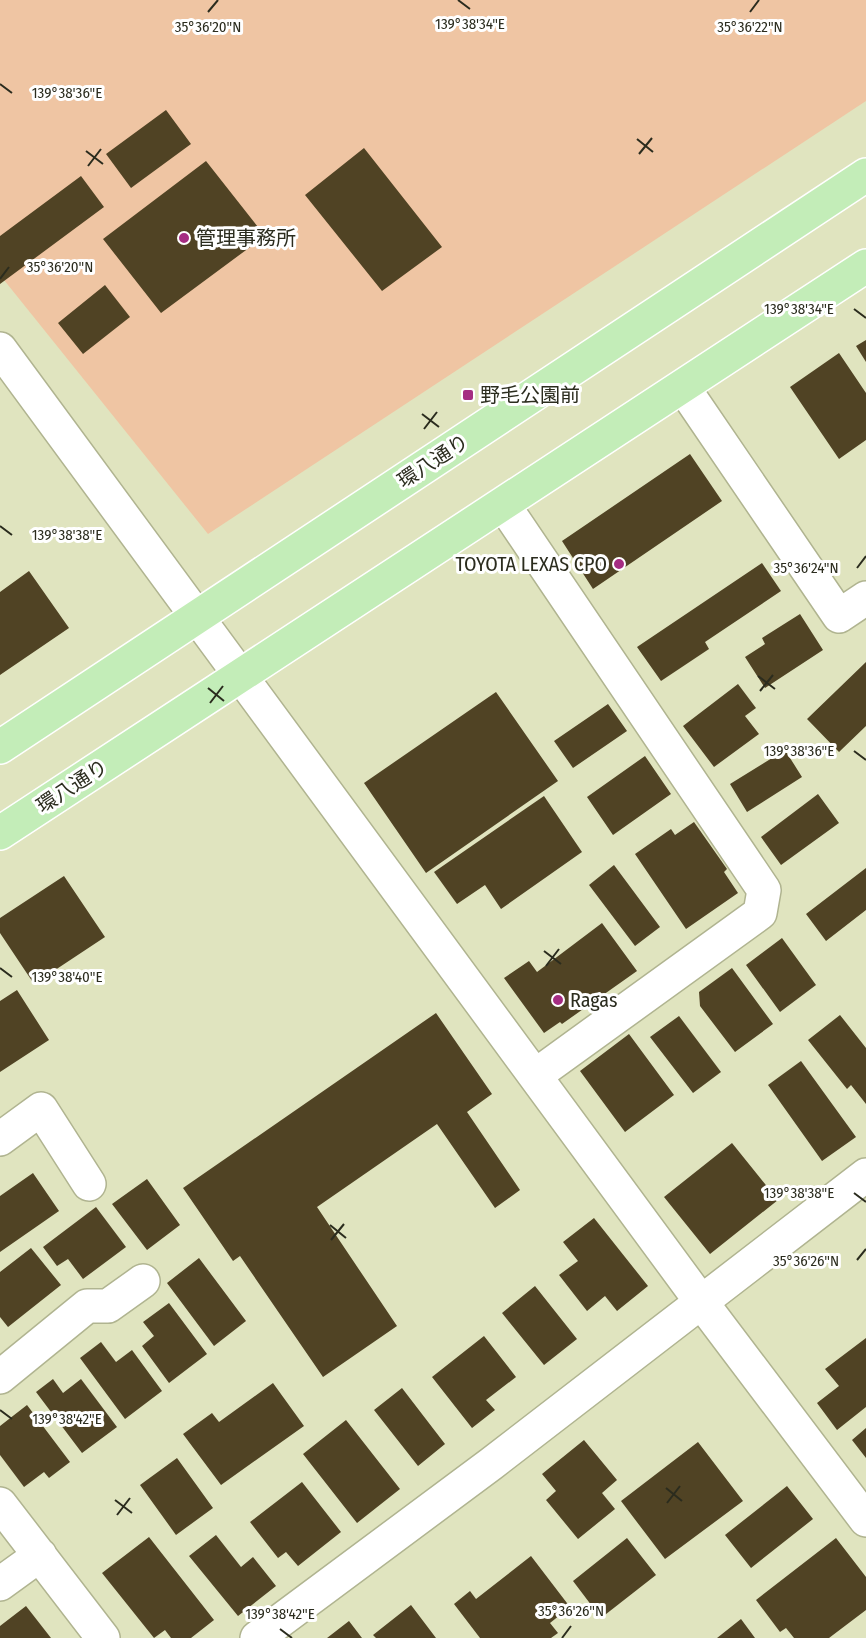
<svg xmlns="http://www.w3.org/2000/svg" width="866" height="1638" font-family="'Fira Sans Condensed','Noto Sans JP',sans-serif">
	<rect width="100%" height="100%" fill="#e0e4bf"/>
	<!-- green -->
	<path fill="#efc5a3" d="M0,0H866V101L208,534L0,275Z"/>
	<!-- building -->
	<path fill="#504324" d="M166,110L191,144L131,188L106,154Z
		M364,148L442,247L382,291L305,195Z
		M206,161L265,236L161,313L103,239Z
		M81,176L104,207L0,284V236Z
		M105,285L130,317L83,354L58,323Z
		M866,340V362L856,346Z
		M839,353L866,393V440L839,459L790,387Z
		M690,454L722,501L593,589L562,541Z
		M762,563L781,591L705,642L709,649L661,681L637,647Z
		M29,571L69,628L0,675V592Z
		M800,614L823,650L765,688L745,657L765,644L762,638Z
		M866,662V726L839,752L807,719Z
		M738,684L756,708L745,716L759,734L714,767L683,726Z
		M496,692L558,781L426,873L364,783Z
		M608,704L627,731L573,768L554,741Z
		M785,750L802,777L747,812L730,784Z
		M645,756L671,794L613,835L587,797Z
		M818,794L839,823L781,865L761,837Z
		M544,796L582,852L501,909L485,885L457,904L434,872Z
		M694,822L727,869L724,872L738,893L686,929L635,854L671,829L675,835Z
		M614,865L660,927L635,946L589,885Z
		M866,868V910L826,941L806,914Z
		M64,876L105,937L34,984L0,933V918Z
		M602,923L637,971L562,1024L560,1022L544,1033L504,978L529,961L537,972Z
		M782,938L816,985L780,1012L746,965Z
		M732,968L773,1024L735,1052L700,1006L699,992Z
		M17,990L49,1040L0,1072V1001Z
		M436,1013L492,1094L467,1112L520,1190L495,1208L437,1124L317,1207L397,1326L323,1377L240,1256L233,1261L183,1188Z
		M840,1015L866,1048V1104L851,1085L847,1089L808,1040Z
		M679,1016L721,1072L693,1093L650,1037Z
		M629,1034L674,1095L625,1132L580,1071Z
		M801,1061L856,1137L822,1161L768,1085Z
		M732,1143L778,1200L710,1254L664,1197Z
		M33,1173L59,1211L0,1252V1196Z
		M147,1179L180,1225L147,1250L112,1204Z
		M96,1207L126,1247L83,1279L68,1259L57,1266L43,1247Z
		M594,1218L648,1286L617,1311L605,1296L587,1311L559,1275L578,1261L563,1242Z
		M31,1248L61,1285L8,1327L0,1317V1272Z
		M199,1258L246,1321L214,1346L167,1283Z
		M535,1286L577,1339L544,1365L502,1313Z
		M169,1303L207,1354L169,1383L142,1346L154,1336L143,1322Z
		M484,1336L516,1377L486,1400L495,1410L472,1428L432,1377Z
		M866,1338V1407L837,1430L817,1403L839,1386L825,1369Z
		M101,1342L116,1362L132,1350L162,1391L125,1419L80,1358Z
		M53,1379L63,1393L81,1379L117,1427L82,1453L36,1392Z
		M273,1383L304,1426L221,1485L183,1434L212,1413L219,1422Z
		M402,1388L445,1444L418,1466L374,1410Z
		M27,1405L70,1462L49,1478L44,1472L24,1487L0,1455V1426Z
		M346,1420L400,1489L357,1523L303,1454Z
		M866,1428V1458L852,1440Z
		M584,1440L617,1480L602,1493L615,1509L578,1539L546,1500L556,1491L542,1474Z
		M698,1442L743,1501L665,1559L621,1501Z
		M177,1458L213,1508L176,1535L140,1485Z
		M302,1482L341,1532L298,1566L286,1552L278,1558L250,1522Z
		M787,1486L813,1519L751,1568L725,1535Z
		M216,1535L241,1567L253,1557L276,1586L238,1616L189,1556Z
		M149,1537L214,1620L191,1638H171L165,1630L154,1638L102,1573Z
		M627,1538L656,1575L601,1618L573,1581Z
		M836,1538L866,1577V1610L829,1638H794L786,1628L780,1632L756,1600Z
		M531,1556L570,1607L550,1623L558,1633L551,1638H480L454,1604L470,1591L476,1599Z
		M411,1605L436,1638H376L373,1635Z
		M26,1606L51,1638H0V1626Z
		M741,1619L755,1638H717Z
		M349,1621L362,1638H327Z"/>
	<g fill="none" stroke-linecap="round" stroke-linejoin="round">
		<defs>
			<path id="minor" d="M0,349L702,1303L866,1520
				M683,387L839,616L866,598
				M503,504L764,890L760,913L536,1075
				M0,1139L41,1109L89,1184
				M0,1377L87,1306H108L143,1281
				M0,1504L103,1638
				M0,1584L40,1555
				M257,1638L491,1464L866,1175"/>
			<path id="major" d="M0,747L866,175
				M0,833L866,266"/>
		</defs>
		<!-- minor casing -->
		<use href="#minor" stroke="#b0b490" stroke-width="36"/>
		<!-- major casing -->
		<use href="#major" stroke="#fff" stroke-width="36"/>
		<!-- minor -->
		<use href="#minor" stroke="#fff" stroke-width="33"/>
		<!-- major -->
		<use href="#major" stroke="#c3edb8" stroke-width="33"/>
	</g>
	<!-- ticks -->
	<path fill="none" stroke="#2b2c1e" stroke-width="2" d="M458,0L470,9M208,12L218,0M750,12L759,0M0,84L12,93M637,139L653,152M86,151L103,164M639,154L652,138M88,166L101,149M0,279L9,267M854,309L866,318M422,414L439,427M424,429L437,412M0,526L12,535M857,568L866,556M758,676L775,689M208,688L224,701M760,691L773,675M210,703L223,686M854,751L866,760M544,951L561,964M546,966L559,949M0,968L12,977M854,1193L866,1202M330,1225L346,1238M331,1240L344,1224M857,1260L866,1249M0,1410L12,1419M666,1488L682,1501M115,1500L132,1513M667,1503L680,1486M117,1515L130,1498M280,1629L292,1638M562,1638L571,1626"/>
	<!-- markers -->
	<g fill="#a52c82" stroke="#fff" stroke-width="2">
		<circle cx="184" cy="238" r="6"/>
		<rect x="462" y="389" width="12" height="12" rx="3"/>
		<circle cx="619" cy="564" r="6"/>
		<circle cx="558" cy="1000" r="6"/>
	</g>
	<g text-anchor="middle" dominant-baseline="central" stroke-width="6" stroke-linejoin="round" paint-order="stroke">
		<!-- poi labels -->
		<g font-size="20" fill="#2b2c1e" stroke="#fff" text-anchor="start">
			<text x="196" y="238">管理事務所</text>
			<text x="480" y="395">野毛公園前</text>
			<text x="607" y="564" text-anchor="end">TOYOTA LEXAS CPO</text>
			<text x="570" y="1000">Ragas</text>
		</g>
		<!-- street labels -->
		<g font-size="20" fill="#2b2c1e" stroke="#fff">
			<text transform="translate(433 461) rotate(-33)">環八通り</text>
			<text transform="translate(72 786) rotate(-33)">環八通り</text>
		</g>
	</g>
	<g font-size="15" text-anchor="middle" fill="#2b2c1e" stroke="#fff" stroke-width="6" stroke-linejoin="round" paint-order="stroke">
		<text x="470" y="29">139°38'34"E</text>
		<text x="208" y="32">35°36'20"N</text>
		<text x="750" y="32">35°36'22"N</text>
		<text x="67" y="98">139°38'36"E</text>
		<text x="60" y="272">35°36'20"N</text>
		<text x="799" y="314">139°38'34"E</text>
		<text x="67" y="540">139°38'38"E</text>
		<text x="806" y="573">35°36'24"N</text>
		<text x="799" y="756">139°38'36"E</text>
		<text x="67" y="982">139°38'40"E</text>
		<text x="799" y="1198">139°38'38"E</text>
		<text x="806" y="1266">35°36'26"N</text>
		<text x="67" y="1424">139°38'42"E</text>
		<text x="571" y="1616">35°36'26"N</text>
		<text x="280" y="1619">139°38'42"E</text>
	</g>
</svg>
